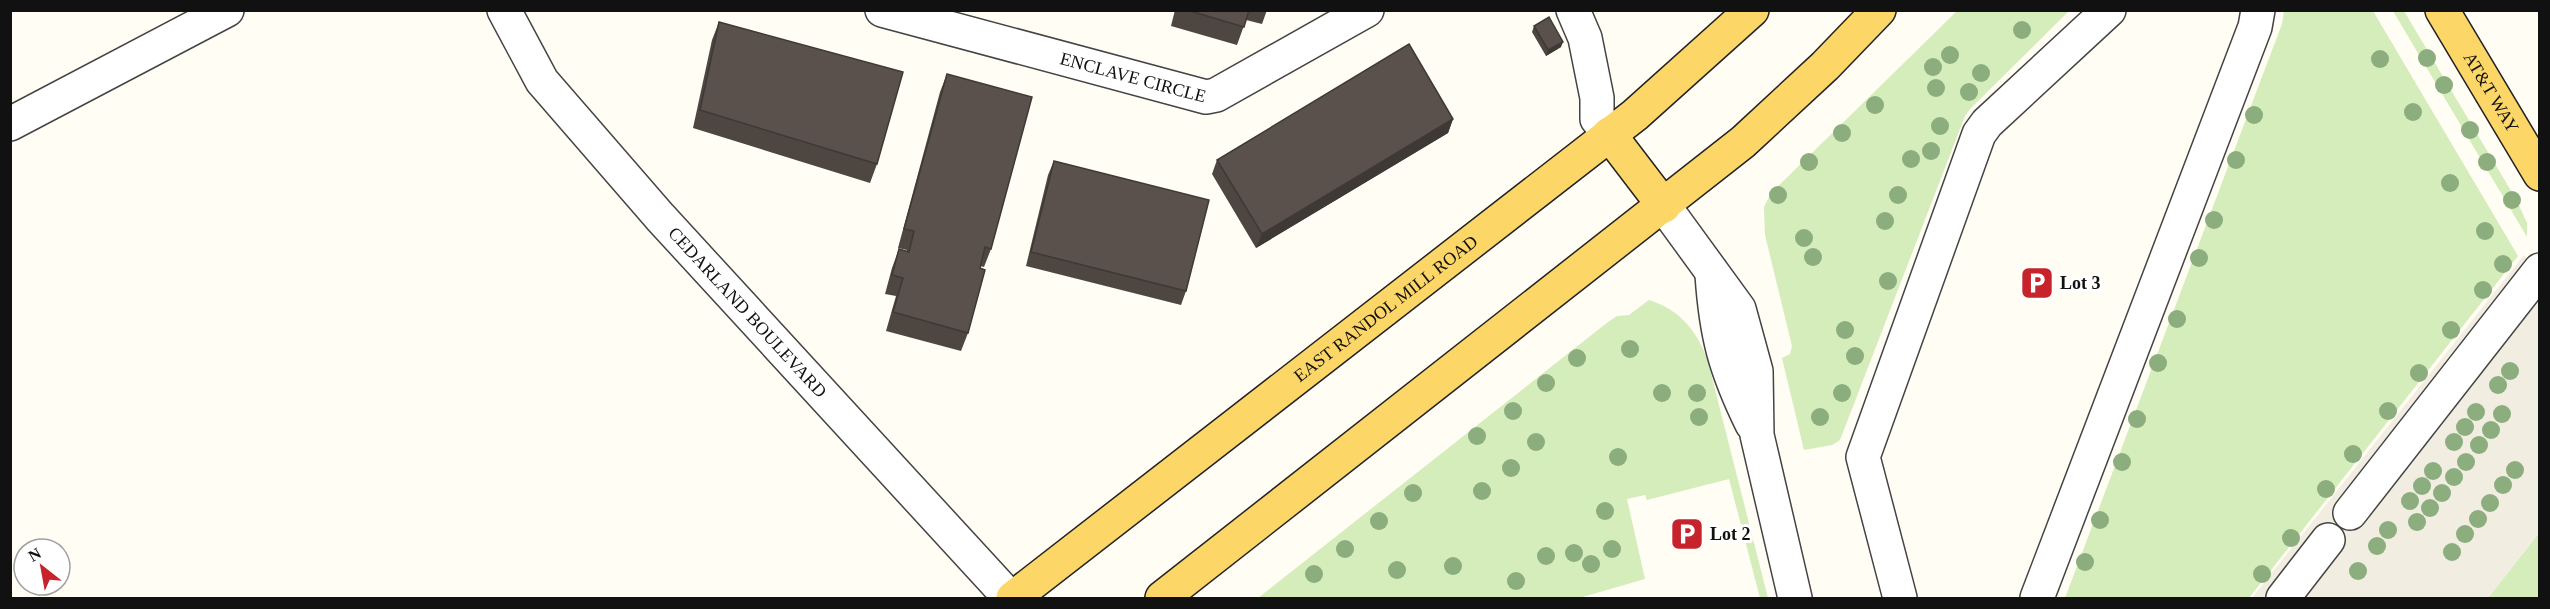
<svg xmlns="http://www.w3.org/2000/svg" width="2550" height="609" font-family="Georgia,serif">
	<rect width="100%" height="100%" fill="#fffdf4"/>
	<!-- green -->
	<path fill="#d5ecbb" d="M1958,10L2069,11L1970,109L1965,116L1840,440L1832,445L1804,450L1782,358L1790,354L1792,346L1765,235L1764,207L1771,193Z
		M2284,11H2373L2518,256L2249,598H2065L2282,24Z
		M2393,11H2404L2517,201L2527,223V237Z
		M1649,300C1680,310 1695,329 1707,358L1768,598H1760L1729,479L1647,500L1645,495L1627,499L1645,579L1579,598H1258L1608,322L1617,316L1629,315Z
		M2539,533V598H2488Z"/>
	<!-- plaza -->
	<path fill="#f1ede1" d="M2524,255L2539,280V533L2488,598H2252Z"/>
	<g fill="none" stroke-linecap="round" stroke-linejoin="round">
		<defs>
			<g id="minor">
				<path id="s1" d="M504,10L542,81L660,217L1010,598"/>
				<path id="s2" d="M882,10L1206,97L1216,95L1367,10"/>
				<path d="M1573,10L1585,38L1597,98V119L1609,134"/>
				<path d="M10,124L227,10"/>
				<path d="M1664,206L1739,309L1756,371L1757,435L1795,598"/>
				<path d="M1712,274C1716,335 1725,369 1752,424"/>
				<path d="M2350,513L2540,270"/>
				<path d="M1900,598L1863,457L1979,134L1987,123L2109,10"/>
				<path d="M2037,598L2255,27L2258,10"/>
				<path d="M2283,598L2328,540"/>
			</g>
			<g id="major">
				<path id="s3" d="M2442,10L2540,174"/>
				<path d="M1609,134L1664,206"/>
				<path id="s4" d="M1013,598L1635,115L1752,10"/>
				<path d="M1162,598L1743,142L1825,66L1879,10"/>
			</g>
		</defs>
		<!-- minor casing -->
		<use href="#minor" stroke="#444" stroke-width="36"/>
		<!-- major casing -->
		<use href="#major" stroke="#222" stroke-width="36"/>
		<!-- minor -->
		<use href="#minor" stroke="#fff" stroke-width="33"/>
		<!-- major -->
		<use href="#major" stroke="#fcd767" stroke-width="33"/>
	</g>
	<!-- trees -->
	<g fill="#8cad7e">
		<circle cx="2022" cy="30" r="9"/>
		<circle cx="1950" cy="55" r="9"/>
		<circle cx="2427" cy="58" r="9"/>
		<circle cx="2380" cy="59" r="9"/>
		<circle cx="1933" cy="67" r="9"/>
		<circle cx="1981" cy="73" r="9"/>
		<circle cx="2444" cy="85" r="9"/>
		<circle cx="1936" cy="88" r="9"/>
		<circle cx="1969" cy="92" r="9"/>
		<circle cx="1875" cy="105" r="9"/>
		<circle cx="2413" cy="112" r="9"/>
		<circle cx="2254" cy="115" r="9"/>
		<circle cx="1940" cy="126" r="9"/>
		<circle cx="2470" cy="130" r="9"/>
		<circle cx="1842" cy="133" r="9"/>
		<circle cx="1931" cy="151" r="9"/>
		<circle cx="1911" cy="159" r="9"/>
		<circle cx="2236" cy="160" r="9"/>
		<circle cx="1809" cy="162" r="9"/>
		<circle cx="2487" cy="162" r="9"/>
		<circle cx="2450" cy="183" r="9"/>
		<circle cx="1778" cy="195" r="9"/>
		<circle cx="1898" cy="195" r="9"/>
		<circle cx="2512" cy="200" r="9"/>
		<circle cx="2214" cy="220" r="9"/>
		<circle cx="1885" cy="221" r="9"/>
		<circle cx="2485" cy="231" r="9"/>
		<circle cx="1804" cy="238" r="9"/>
		<circle cx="1813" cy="257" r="9"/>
		<circle cx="2199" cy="258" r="9"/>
		<circle cx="2503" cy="264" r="9"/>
		<circle cx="1888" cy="281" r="9"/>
		<circle cx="2483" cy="290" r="9"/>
		<circle cx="2177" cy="319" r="9"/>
		<circle cx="1845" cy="330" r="9"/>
		<circle cx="2451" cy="330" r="9"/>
		<circle cx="1630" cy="349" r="9"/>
		<circle cx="1855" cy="356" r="9"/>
		<circle cx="1577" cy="358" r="9"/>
		<circle cx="2158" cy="363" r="9"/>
		<circle cx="2510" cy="371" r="9"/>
		<circle cx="2419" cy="373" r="9"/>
		<circle cx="1546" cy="383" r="9"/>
		<circle cx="2498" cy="385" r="9"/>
		<circle cx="1662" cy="393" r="9"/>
		<circle cx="1697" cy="393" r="9"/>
		<circle cx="1842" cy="393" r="9"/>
		<circle cx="1513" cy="411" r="9"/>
		<circle cx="2388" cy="411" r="9"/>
		<circle cx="2476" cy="412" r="9"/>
		<circle cx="2502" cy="414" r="9"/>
		<circle cx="1699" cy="417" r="9"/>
		<circle cx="1820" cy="417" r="9"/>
		<circle cx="2137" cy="419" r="9"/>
		<circle cx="2465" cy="427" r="9"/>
		<circle cx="2491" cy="430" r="9"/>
		<circle cx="1477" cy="436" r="9"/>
		<circle cx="1536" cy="442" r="9"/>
		<circle cx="2454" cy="442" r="9"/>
		<circle cx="2479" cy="445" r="9"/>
		<circle cx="2353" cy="454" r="9"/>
		<circle cx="1618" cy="457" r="9"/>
		<circle cx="2122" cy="462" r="9"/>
		<circle cx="2466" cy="462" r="9"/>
		<circle cx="1511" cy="468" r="9"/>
		<circle cx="2515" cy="470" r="9"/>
		<circle cx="2433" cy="471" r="9"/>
		<circle cx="2454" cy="477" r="9"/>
		<circle cx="2503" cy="485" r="9"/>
		<circle cx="2422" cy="486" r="9"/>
		<circle cx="2326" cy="489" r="9"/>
		<circle cx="1482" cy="491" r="9"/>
		<circle cx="1413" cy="493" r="9"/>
		<circle cx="2442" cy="493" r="9"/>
		<circle cx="2410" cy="501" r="9"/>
		<circle cx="2490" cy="503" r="9"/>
		<circle cx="2430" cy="508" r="9"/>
		<circle cx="1605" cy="511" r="9"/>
		<circle cx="2478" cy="519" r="9"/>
		<circle cx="2100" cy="520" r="9"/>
		<circle cx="1379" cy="521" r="9"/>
		<circle cx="2417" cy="522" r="9"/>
		<circle cx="2388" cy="530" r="9"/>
		<circle cx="2465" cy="534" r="9"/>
		<circle cx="2291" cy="538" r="9"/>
		<circle cx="2377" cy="546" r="9"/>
		<circle cx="1345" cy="549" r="9"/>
		<circle cx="1612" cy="549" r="9"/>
		<circle cx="2452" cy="552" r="9"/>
		<circle cx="1574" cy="553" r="9"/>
		<circle cx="1546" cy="556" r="9"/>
		<circle cx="2085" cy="562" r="9"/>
		<circle cx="1591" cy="564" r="9"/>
		<circle cx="1453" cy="566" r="9"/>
		<circle cx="1397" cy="570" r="9"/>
		<circle cx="2358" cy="571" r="9"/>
		<circle cx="1314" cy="574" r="9"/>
		<circle cx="2262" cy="574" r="9"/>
		<circle cx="1516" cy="581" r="9"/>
	</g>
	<!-- wall -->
	<path fill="#4d4641" d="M1175,10H1267L1262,24L1246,20L1237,45L1171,26Z
		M719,22L877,164L870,183L693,128L712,40Z
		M1534,26L1561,47L1546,56L1532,32Z
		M947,74L991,249L984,267L980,266L968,333L961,351L886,331L896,296L885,294L892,268L899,249L907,251V250L898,248L940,92Z
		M1453,119L1448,133L1256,248L1212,174L1217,160Z
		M1054,161L1186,291L1181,305L1026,266L1048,175Z"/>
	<!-- shaded-wall -->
	<path fill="#3f3935" d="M1563,42L1561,47L1546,56L1548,50Z
		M1453,119L1448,133L1256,248L1262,234Z"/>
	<!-- building -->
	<path fill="#5a514c" stroke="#3f3935" stroke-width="1.5" d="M1187,10H1249L1244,27Z
		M1549,17L1563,42L1548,50L1534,26Z
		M719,22L903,72L877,164L700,110Z
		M1409,44L1453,119L1262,234L1217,160Z
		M947,74L1032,97L991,249L985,247L980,268L985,270L968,333L893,312L903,278L892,275L899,249L909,252L914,231L904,229Z
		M1054,161L1209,200L1186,291L1031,252Z"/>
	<!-- icons -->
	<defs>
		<symbol id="parking-square" viewBox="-11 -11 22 22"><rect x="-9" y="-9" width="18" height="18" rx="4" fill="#c6232b" stroke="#fff"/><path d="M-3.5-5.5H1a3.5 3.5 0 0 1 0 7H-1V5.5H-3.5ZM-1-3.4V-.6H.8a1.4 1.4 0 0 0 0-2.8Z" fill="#fff"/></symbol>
	</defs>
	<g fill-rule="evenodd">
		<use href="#parking-square" x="2018" y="264" width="38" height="38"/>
		<use href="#parking-square" x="1668" y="515" width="38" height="38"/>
	</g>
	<g text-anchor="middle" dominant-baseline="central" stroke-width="6" stroke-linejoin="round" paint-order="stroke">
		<!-- street labels -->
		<g font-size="18" fill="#111" stroke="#fff">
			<text stroke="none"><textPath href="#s2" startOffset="260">ENCLAVE CIRCLE</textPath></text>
			<text stroke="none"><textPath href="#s3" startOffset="96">AT&amp;T WAY</textPath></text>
			<text stroke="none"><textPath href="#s4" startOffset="472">EAST RANDOL MILL ROAD</textPath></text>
			<text stroke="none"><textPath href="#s1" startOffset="390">CEDARLAND BOULEVARD</textPath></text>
		</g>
		<!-- poi labels -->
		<g font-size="18" font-weight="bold" fill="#111" stroke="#fff" text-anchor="start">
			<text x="2060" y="283">Lot 3</text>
			<text x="1710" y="534">Lot 2</text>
		</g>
	</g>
	<!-- border -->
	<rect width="2550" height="609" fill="none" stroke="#111111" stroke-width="24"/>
	<!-- north arrow -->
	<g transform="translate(42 567) rotate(329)"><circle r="28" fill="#ffffff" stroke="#a0a0a0" stroke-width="1.5"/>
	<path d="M0-4.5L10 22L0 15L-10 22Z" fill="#c6232b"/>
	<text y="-9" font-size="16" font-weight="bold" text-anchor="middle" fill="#111111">N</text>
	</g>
</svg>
